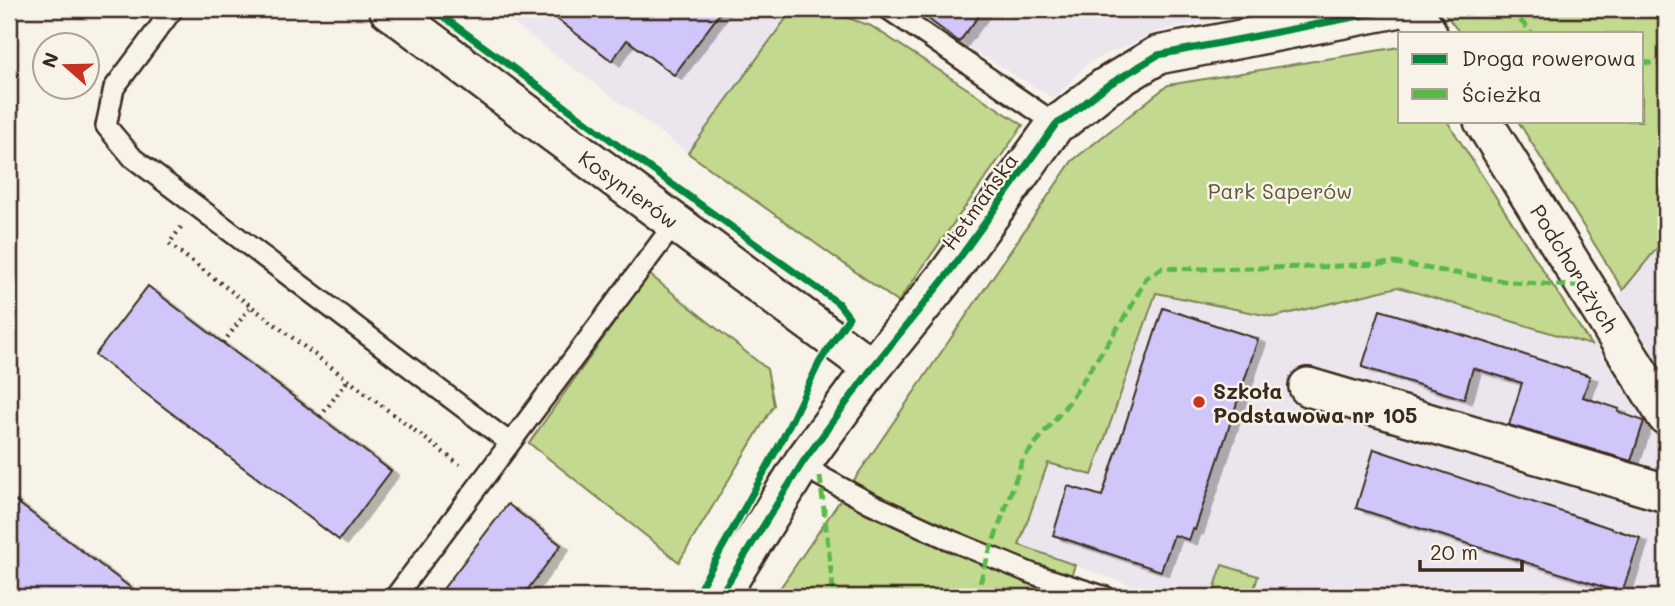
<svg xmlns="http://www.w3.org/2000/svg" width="1675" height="606" font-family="Mali,sans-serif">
	<defs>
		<filter id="shadow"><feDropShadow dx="8" dy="4.5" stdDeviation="0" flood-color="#0004"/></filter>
	</defs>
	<rect width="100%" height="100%" fill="#f7f3e8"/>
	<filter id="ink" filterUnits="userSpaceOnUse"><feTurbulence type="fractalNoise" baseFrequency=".0143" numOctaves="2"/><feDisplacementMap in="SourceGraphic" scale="14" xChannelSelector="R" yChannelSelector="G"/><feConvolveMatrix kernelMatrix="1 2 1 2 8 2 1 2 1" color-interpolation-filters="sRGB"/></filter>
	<g filter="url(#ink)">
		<!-- built -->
		<path fill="#ebe6ed" d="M494,9H793L688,153Z
			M905,9H1277L1161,30L1088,63L1054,99Z
			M1666,237V597H1165L1019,546L1048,463L1092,475L1156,293L1274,317L1398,287L1590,345L1623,290Z"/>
		<!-- green -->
		<path fill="#c2d98f" stroke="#7e8256" stroke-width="2" d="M793,9H822L871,26L1023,125L898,302L688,153Z
			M1441,9H1666V237L1623,290L1518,121H1642V33H1460Z
			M1400,47V121H1447L1591,345L1398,287L1274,317L1156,293L1092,475L1048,463L1019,545L1075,565L1064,597H774L1072,161L1168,85Z
			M649,274L767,369L774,405L679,562L529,443Z
			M1222,565L1258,576L1252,597H1212Z"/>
		<!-- building -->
		<path fill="#d0c6f9" stroke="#3b2a1e" stroke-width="2" filter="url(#shadow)" d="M544,9H723L674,75L627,40L612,61Z
			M915,9H984L959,42Z
			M148,286L391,471L339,540L95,355Z
			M1163,308L1258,339L1195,530L1193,529L1189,540L1174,535L1161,571L1053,535L1068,486L1102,496Z
			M1380,310L1482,341L1590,376L1583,397L1619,409L1618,412L1644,421L1631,461L1509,425L1522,383L1473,368L1464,399L1362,367Z
			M1374,449L1640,538L1622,593L1356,508Z
			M9,496L143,597H9Z
			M508,504L561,545L522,597H437Z"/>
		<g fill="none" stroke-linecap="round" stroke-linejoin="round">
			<defs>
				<path id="lane" d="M173,9L114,88L106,126L133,158L510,443
					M888,9L1056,124
					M803,462L820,476L870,503L950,540L1033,574L1106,597
					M395,597L675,223"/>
				<path id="street" d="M388,9L525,112L872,368
					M1413,9L1428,33
					M1483,121L1666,416
					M1308,387L1666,493
					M719,597L803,462L872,368L948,274L1056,124L1065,119L1105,87L1158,55L1396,9"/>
			</defs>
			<!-- lane casing -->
			<use href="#lane" stroke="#3b2a1e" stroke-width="24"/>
			<!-- street casing -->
			<use href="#street" stroke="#3b2a1e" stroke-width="42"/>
			<!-- path -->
			<path stroke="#3b2a1e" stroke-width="4.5" stroke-dasharray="2 5" stroke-linecap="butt" d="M181,227L169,244L460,465
				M223,343L251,306
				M320,417L348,380"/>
			<!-- lane -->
			<use href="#lane" stroke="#f7f3e8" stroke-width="19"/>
			<!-- street -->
			<use href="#street" stroke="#f7f3e8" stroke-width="37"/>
			<!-- quiet -->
			<path stroke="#58b947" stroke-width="5" stroke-dasharray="10 5" stroke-linecap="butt" d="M1510,9L1532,33
				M1642,62L1666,65
				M820,476L834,597
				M976,597L988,556L1023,459L1069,402L1130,309L1146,278L1162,268L1198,269L1318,267L1395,263L1510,282L1587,287"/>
			<defs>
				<path id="cycleway" d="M433,9L623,149L838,303L849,317L819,363L782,440L695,597
					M719,597L803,462L872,368L948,274L1056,124L1065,119L1105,87L1158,55L1396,9"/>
			</defs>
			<!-- cycleway casing -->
			<use href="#cycleway" stroke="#f7f3e8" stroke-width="11"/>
			<!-- cycleway -->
			<use href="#cycleway" stroke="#00873e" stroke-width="7"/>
		</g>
	</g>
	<!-- markers -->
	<circle fill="#c8321e" stroke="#f7f3e8" stroke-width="2.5" cx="1199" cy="402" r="7"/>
	<g text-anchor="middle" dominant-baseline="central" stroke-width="5" stroke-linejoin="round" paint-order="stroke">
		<!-- street labels -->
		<g font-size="21" fill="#3b2a1e" stroke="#f7f3e8">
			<text transform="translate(629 189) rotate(36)">Kosynierów</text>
			<text transform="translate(979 201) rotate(-54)">Hetmańska</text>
			<text transform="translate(1575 268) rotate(58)">Podchorążych</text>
		</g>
		<!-- park labels -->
		<g font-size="21" fill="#5d563a" stroke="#f7f3e8">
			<text x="1280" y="190">Park Saperów</text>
		</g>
		<!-- poi labels -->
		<g font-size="21" font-weight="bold" fill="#3b2a1e" stroke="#f7f3e8" text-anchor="start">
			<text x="1213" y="390">Szkoła<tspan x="1213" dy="24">Podstawowa nr 105</tspan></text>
		</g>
	</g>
	<!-- margin -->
	<rect width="1675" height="606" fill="none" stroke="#f7f3e8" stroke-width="35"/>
	<rect x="18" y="18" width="1640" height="571" fill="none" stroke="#3b2a1e" stroke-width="2.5" filter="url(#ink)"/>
	<!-- legend -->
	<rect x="1398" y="32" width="245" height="91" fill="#f7f3e8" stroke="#aca397" stroke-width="2"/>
	<rect x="1412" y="54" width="35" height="10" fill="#00873e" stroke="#aca397" stroke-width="2"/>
	<text x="1462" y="66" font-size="21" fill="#3b2a1e">Droga rowerowa</text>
	<rect x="1412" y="89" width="35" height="10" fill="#58b947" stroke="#aca397" stroke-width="2"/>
	<text x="1462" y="102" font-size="21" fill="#3b2a1e">Ścieżka</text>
	<!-- north arrow -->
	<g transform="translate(66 66) rotate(290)"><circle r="33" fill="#f7f3e8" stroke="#aca397" stroke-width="2"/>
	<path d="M0-5L12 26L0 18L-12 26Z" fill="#c8321e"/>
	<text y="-10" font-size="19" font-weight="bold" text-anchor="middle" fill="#3b2a1e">N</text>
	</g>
	<!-- scale -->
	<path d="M1420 560v10h102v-10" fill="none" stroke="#3b2a1e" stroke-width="3.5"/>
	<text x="1430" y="560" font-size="21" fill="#3b2a1e" stroke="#f7f3e8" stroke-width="5" paint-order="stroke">20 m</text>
</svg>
